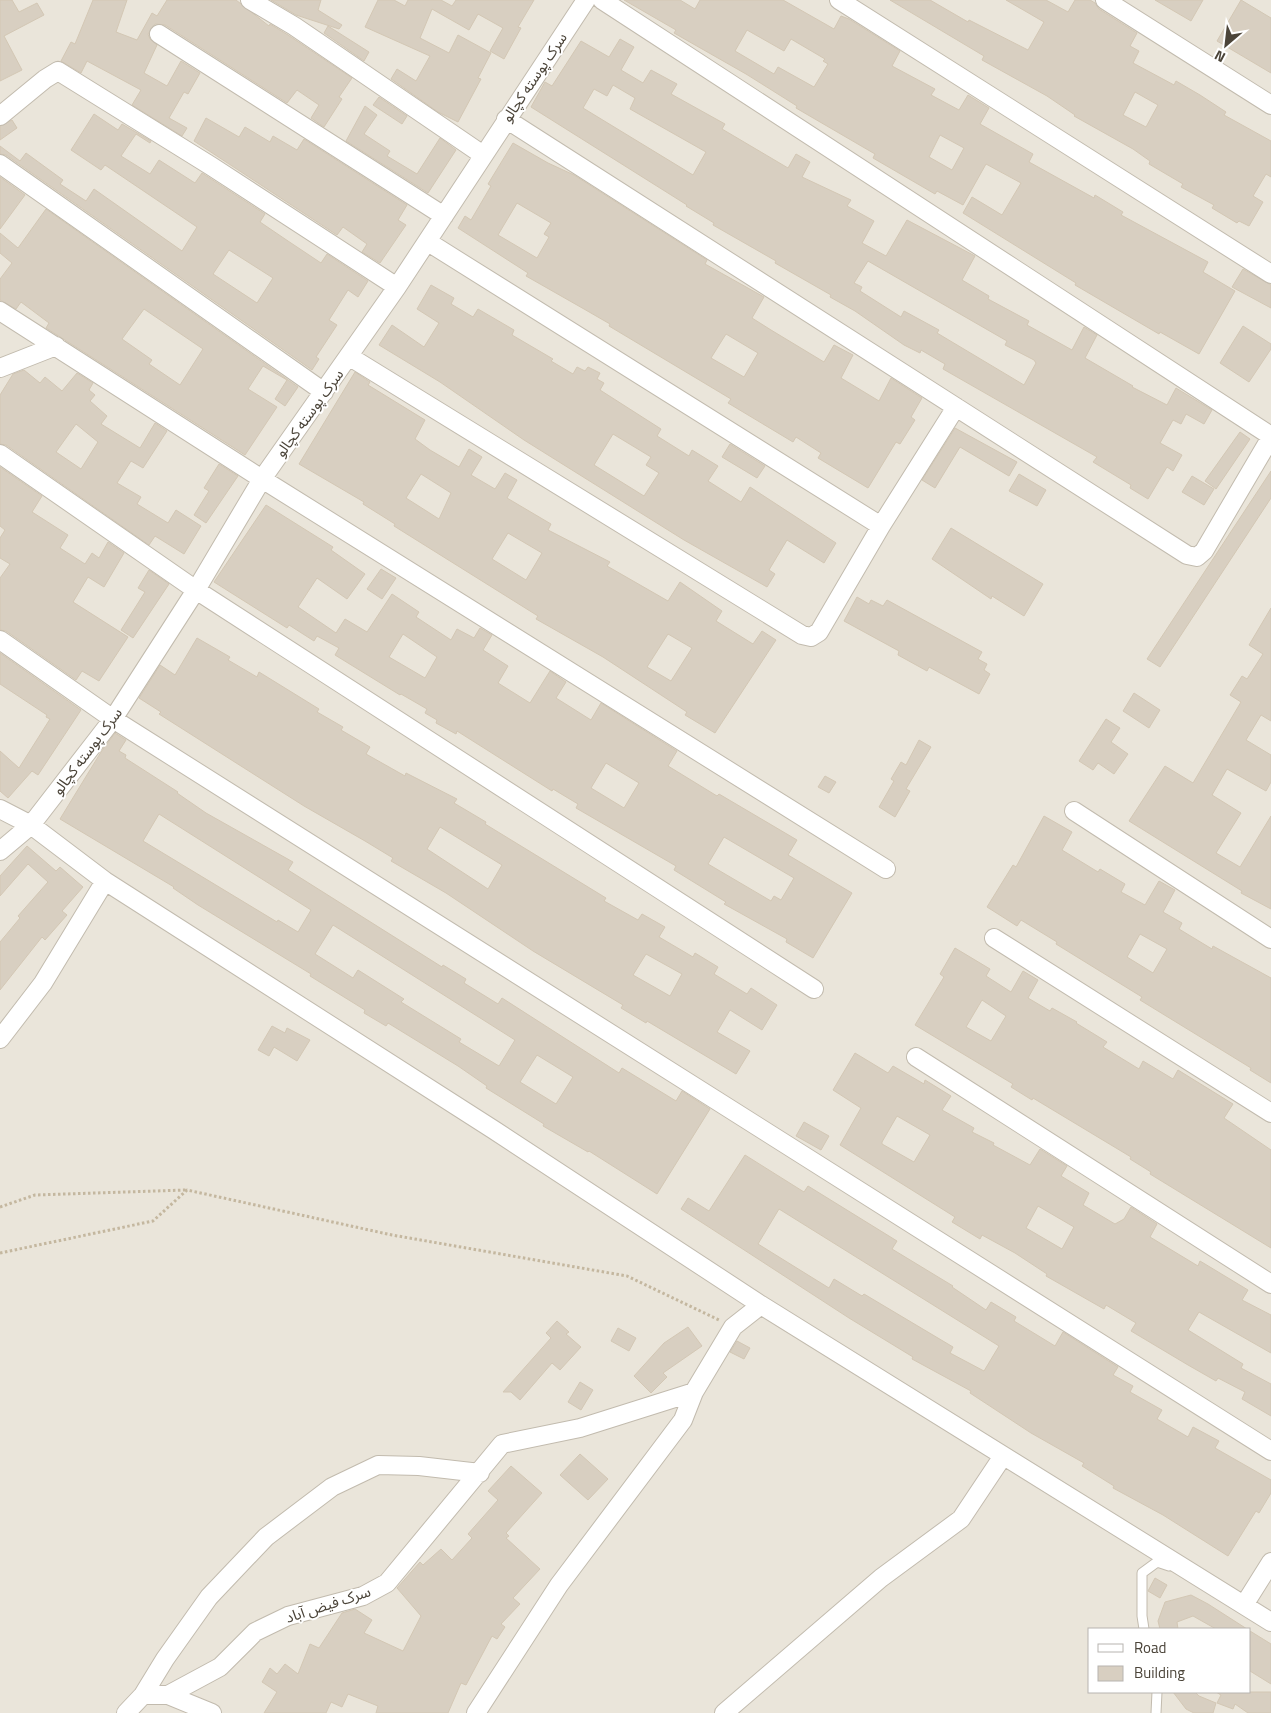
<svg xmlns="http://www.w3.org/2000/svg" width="1271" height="1713" font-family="'Titillium Web','Noto Sans Arabic',sans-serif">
	<rect width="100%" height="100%" fill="#f6f3ec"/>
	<!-- residential -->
	<path fill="#eae5da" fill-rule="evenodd" d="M0,0H1271V1713H0ZM1090,1629H1250V1692H1090Z"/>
	<!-- building -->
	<path fill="#d8cfc1" stroke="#d3c7b4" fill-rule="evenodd" d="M0,0H12L19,12L37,3L44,15L4,36L22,70L0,81Z
		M93,0H127L116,32L137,40L152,13L157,16L167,0H236L269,26L270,24L288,35L352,78L339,97L342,99L324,127L311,118L319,105L297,90L287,103L165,25L155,24L148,34L150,39L157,45L144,73L167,86L181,61L200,73L188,94L184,92L169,118L187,128L182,136L132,105L141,90L87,61L81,73L61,61L71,42L75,44Z
		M271,0H321L318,10L342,25L339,29L296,15Z
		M378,0H394L405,6L408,0H441L452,6L456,0H534L518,27L521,28L504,59L490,51L503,28L478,14L469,30L432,9L420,38L449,53L458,35L491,53L478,78L481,79L458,122L438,112L391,79L397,69L416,81L430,56L365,27Z
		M624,0H680L695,9L700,0H783L834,29L841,16L849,19L900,51L892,66L935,89L931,95L959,110L968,95L989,108L980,124L1033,154L1029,162L1094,198L1095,195L1123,212L1121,215L1208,262L1203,272L1235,291L1199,354L1160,332L1159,334L1075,285L1076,283L963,213L972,197L1002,215L1021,183L986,164L963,205L937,191L935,194L873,158L875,154L796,108L797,106L746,74L674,33L676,30ZM747,30L784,51L791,39L825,59L823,61L828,64L814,87L778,67L774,74L735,51ZM940,135L964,148L952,170L929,157Z
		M890,0H930L968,22L969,20L1028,50L1044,22L1006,0H1046L1068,12L1075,0H1090L1095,3L1099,9L1137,33L1130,46L1139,51L1133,63L1174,85L1176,81L1200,95L1226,112L1224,115L1271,141V177L1266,174L1253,196L1263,202L1249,226L1239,221L1237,223L1212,208L1214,205L1181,187L1183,184L1149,164L1150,161L1133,149L1074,116L1075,115L1047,96L982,60L984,56ZM1135,92L1158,105L1146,127L1123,115Z
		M1155,0H1203L1191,21Z
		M1241,0L1271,18V73L1217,41Z
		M328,26L369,52L364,61L324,33Z
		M620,39L634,47L621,70L643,83L651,70L677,84L671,94L725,124L722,129L788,168L796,154L810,162L802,177L851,200L847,206L874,221L862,243L886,256L907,220L975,256L962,280L989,296L988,299L1029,321L1027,325L1072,350L1084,327L1097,335L1085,358L1133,386L1132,387L1167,405L1176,388L1212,410L1204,424L1186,414L1181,424L1173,420L1160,443L1182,455L1173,471L1167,467L1148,499L1130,488L1131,485L1093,462L1097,457L943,369L945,364L921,350L920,353L904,345L855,311L830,297L831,295L775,263L776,261L713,225L714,223L686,206L687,205L531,107L545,82L552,86L581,41L609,57ZM613,85L635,98L630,109L706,152L693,175L583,108L594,89L607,96ZM868,261L1007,341L1005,345L1034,360L1036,363L1024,385L937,333L939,330L904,311L901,317L860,291L862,287L854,283Z
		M379,97L407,116L402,124L373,105Z
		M365,106L377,115L364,134L390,151L387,156L417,174L440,138L456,150L428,193L346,141Z
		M94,114L118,130L122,124L151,141L150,143L136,134L121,156L150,174L159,160L195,183L202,173L265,214L260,222L288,241L321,263L327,254L368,281L358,297L348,290L329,320L337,325L316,357L319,359L312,370L6,155L0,154V146L20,161L26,153L63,180L60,184L86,201L94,189L182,251L197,227L105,165L101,170L71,150ZM229,250L273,278L257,303L213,274Z
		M206,118L239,137L245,127L270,142L273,136L297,150L304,139L407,205L398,220L406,225L380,263L362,252L367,244L343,227L337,235L194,141Z
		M12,120L17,128L0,140V126Z
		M513,143L548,163L574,175L707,260L705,264L764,297L752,318L771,330L824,362L834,345L853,355L841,378L879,401L891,378L922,398L911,417L915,420L900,444L896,442L868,488L818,458L821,453L796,437L793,442L728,403L731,399L609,326L610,324L584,309L526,276L528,273L458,228L465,216L471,220L491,186L488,184ZM517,203L551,223L544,234L549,237L537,258L498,235ZM726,334L758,353L744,377L711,358Z
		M0,177L25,195L0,229Z
		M46,209L298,387L285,406L275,399L287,380L263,366L248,389L277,407L245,455L46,328L49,323L21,302L16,309L0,300V279L12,263L0,253V233L18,248ZM144,309L203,349L180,385L149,364L152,360L122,339Z
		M1243,269L1271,285V308L1232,287Z
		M431,285L454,298L451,304L473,317L478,309L514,330L512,335L553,359L551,361L573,374L577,367L585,371L588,367L600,373L597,379L604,383L600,390L661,429L657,436L689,456L692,450L718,466L708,481L741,502L750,487L836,543L824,563L787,540L769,570L775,574L767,587L684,540L524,440L440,382L379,345L392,325L424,347L439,323L417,309ZM613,434L651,457L646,465L659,473L644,496L594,465Z
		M1243,326L1271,344V349L1249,382L1220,363Z
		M24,370L40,383L45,377L62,391L77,373L93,383L89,390L95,395L90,401L107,416L101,424L140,448L155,423L167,431L143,468L131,461L117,483L141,497L137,504L168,523L176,510L201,526L184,554L155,536L149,545L6,445L0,444V395L13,374ZM76,424L98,442L81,469L56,452Z
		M355,372L370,382L368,385L425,420L415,439L430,450L459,467L469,449L482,457L471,475L495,489L505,473L517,480L507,498L551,524L548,530L610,562L607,566L668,601L680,582L722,611L716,621L753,644L762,631L776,640L715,733L685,715L687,712L603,657L536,619L538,616L394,526L395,524L363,504L364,502L299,464ZM421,474L451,493L439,519L406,498ZM508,533L542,553L526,580L492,559ZM668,634L692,648L671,681L647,667Z
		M955,428L1017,462L1009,476L960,447L935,488L922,480Z
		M1240,432L1250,439L1216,489L1205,481Z
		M730,444L765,466L757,478L722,457Z
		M219,464L238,476L206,523L194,515L209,491L204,488Z
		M0,467L42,496L32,512L68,535L60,548L85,564L92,553L99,558L108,542L124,553L104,587L88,577L73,602L128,637L99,681L82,671L76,680L6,631L0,630V578L10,564L0,558V538L5,530L0,526Z
		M1271,471V498L1160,667L1147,659Z
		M1019,474L1046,490L1037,506L1009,491Z
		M1192,476L1214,489L1204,505L1182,492Z
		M266,505L333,547L331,550L365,574L347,599L317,578L298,607L336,633L345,619L367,632L392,594L419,612L416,617L451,640L457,629L474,638L480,628L492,635L483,650L508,666L498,683L530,703L550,671L566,682L556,698L591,720L601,703L677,751L668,766L717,796L719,794L797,840L788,855L852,893L813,958L786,942L787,939L724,904L726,902L674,870L676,866L576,808L578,804L553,789L552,791L457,731L456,734L436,723L437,720L425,713L427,709L401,694L400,695L335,655L339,648L317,636L314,641L289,625L287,628L214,582ZM403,634L437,657L425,678L389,657ZM606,763L639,783L624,808L591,788ZM724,837L794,878L781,900L774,896L771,901L708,864Z
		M951,528L1043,584L1024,616L992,596L991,599L932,559Z
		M381,569L396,578L382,599L367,589Z
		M149,570L169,584L133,638L121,630L145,592L138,588Z
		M857,597L869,604L871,600L883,606L887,600L982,652L978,659L987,664L984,670L990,674L979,694L929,667L927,671L898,655L899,651L844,621Z
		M1271,608V721L1261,715L1246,740L1271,755V782L1266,791L1227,769L1212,795L1241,813L1216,853L1240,867L1271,816V909L1241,893L1242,891L1129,821L1165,766L1193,783L1241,702L1230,695L1242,676L1247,679L1263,654L1249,645Z
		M197,638L230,657L228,660L257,677L259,672L319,709L317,712L343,727L341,730L370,747L366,754L405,776L406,773L457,799L454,803L486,822L485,824L606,898L604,901L638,920L642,914L665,927L659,937L693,957L695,953L718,967L714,974L747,994L751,988L777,1005L762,1030L730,1010L717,1032L750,1051L736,1074L647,1021L646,1023L621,1008L623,1005L533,951L446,893L391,861L393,858L365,841L304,806L159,714L161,712L139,698L160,665L175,675ZM440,827L502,865L488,889L427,849ZM646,954L682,974L670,996L633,975Z
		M0,653L81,710L38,775L32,771L8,798L0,791V751L19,768L50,719L46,717L47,715L0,684Z
		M1134,693L1160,710L1149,728L1123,711Z
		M1106,719L1120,728L1111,742L1128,754L1114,774L1098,763L1093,770L1079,761Z
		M115,733L126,740L119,751L126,755L125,758L178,792L177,793L206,813L293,862L288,870L442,967L443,965L466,979L464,983L498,1004L502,998L619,1073L622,1068L676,1101L682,1091L710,1109L657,1194L589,1151L588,1152L543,1126L544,1124L486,1088L487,1086L458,1066L388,1023L386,1026L364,1013L365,1010L310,976L311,974L198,905L173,888L174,887L60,819L101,752ZM159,814L311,910L298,932L278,920L277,922L143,841ZM333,925L515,1040L499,1066L459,1042L461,1039L401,1002L404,999L358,970L353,978L315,954ZM537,1055L573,1077L556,1104L520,1082Z
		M919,740L931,747L906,789L910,791L895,817L879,807L894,781L891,779L901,762L906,765Z
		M825,776L836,782L829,793L818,787Z
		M1044,816L1072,832L1062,850L1098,872L1100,869L1125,884L1121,892L1145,905L1159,881L1175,890L1163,912L1182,923L1179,929L1212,949L1213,946L1271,978V1083L1250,1070L1251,1068L1140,1000L1142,997L1056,944L1057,942L1021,920L1017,926L987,907L1013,865L1016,867ZM1140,934L1167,949L1153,973L1127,957Z
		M27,846L56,871L60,867L83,887L62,911L67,915L45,940L42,937L0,990V942L20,918L18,916L48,882L28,864L0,896V876Z
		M955,948L990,969L986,976L1011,992L1023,971L1038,980L1028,998L1050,1011L1052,1008L1077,1022L1076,1023L1107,1042L1103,1047L1139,1069L1143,1061L1173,1079L1178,1070L1233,1104L1224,1118L1271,1150V1248L1150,1174L1151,1172L1130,1159L1131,1157L1033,1098L1032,1100L1011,1087L1013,1084L915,1025L944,977L940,974ZM982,1000L1006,1016L991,1041L966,1027Z
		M272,1026L285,1033L287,1028L310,1040L297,1061L274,1047L269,1056L258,1050Z
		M855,1053L888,1073L893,1066L924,1084L925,1080L951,1096L942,1110L974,1128L972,1132L994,1143L993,1145L1030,1165L1040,1149L1067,1166L1061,1176L1089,1193L1083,1205L1115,1224L1124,1219L1131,1207L1157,1224L1150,1237L1198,1266L1200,1261L1248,1290L1242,1300L1271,1315V1353L1199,1312L1188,1330L1243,1364L1241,1368L1271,1384V1416L1242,1399L1245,1392L1218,1378L1216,1381L1188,1365L1131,1331L1136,1323L1106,1305L1104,1309L1046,1276L1047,1274L1015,1253L982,1235L980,1239L952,1222L955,1217L840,1145L861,1108L833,1090ZM897,1116L930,1135L914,1162L882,1144V1142ZM1038,1206L1074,1227L1062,1249L1026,1228Z
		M804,1122L829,1136L821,1150L796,1136Z
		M745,1155L804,1192L808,1186L897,1241L892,1249L953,1286L952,1287L986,1310L991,1302L1016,1317L1014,1321L1055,1346L1063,1332L1118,1367L1113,1375L1133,1386L1130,1392L1162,1410L1157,1419L1188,1437L1193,1427L1219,1441L1215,1448L1271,1480V1493L1259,1513L1256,1511L1228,1556L1163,1515L1113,1488L1114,1486L1082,1466L1084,1463L1031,1433L970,1393L971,1391L912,1359L913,1357L849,1318L681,1209L688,1198L709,1211ZM779,1209L999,1346L984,1371L950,1353L953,1347L864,1294L862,1296L834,1279L829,1288L758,1244Z
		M557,1321L569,1332L566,1334L581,1347L560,1370L552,1363L520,1400L511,1392H503L551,1338L546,1333Z
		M688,1327L702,1346L663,1373L667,1377L651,1393L634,1376L664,1343Z
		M618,1328L636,1338L629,1351L611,1341Z
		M737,1341L750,1348L744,1359L730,1352Z
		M580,1382L593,1390L581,1410L568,1402Z
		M580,1454L608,1479L588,1500L560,1475Z
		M511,1466L542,1493L506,1533L509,1536L506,1538L540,1569L513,1598L520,1604L501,1624L505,1627L497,1639L492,1636L466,1685L461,1683L448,1713H376L378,1706L348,1694L342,1707L331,1702L326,1713H264L277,1692L262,1682L270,1668L277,1674L285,1664L298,1674L310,1644L319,1648L342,1613L355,1609L372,1620L364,1633L403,1651L421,1616L397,1588L420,1562L423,1565L441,1549L452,1560L472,1538L468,1534L498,1500L488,1491Z
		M1155,1578L1167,1585L1160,1598L1148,1591Z
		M1191,1595L1208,1604L1247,1629H1216L1193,1616L1177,1622L1178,1629H1160L1158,1621L1165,1602Z
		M1250,1631L1271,1644V1684L1250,1671Z
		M1173,1692H1195L1199,1696L1216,1703L1213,1713H1194L1186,1709Z
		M1216,1692H1271V1713H1248L1235,1704L1233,1709L1217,1703L1221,1695Z"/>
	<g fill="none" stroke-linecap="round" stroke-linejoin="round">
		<defs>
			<path id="lane" d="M1144,1629L1142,1616V1573L1157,1562L1169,1566
				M1156,1713L1157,1692"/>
			<path id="street" d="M250,0L294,26L483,155
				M602,0L1271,436
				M839,0L1271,274
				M1105,0L1271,105
				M159,34L444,216
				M0,116L45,79L58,71L211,166L397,287
				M506,119L1187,555L1197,557L1204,551L1271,437
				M0,164L324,392
				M428,242L881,526
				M0,311L262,479L886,869
				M350,357L802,635L811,637L819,632L881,526L956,407
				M0,368L56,346
				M0,454L196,590L814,989
				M0,640L113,719L1271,1451
				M0,809L31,825L105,881L494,1130L761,1305L1271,1622
				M1074,811L1271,939
				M0,851L31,825L113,719L196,590L262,479L397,287L586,0
				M994,938L1271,1113
				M0,1039L43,983L105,881
				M916,1057L1271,1284
				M1244,1605L1271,1562
				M143,1695L165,1659L209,1597L266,1537L332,1487L378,1465L419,1466L480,1473
				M168,1695L212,1713
				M126,1713L143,1695H168L220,1667L255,1632L288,1616L363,1596L387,1583L502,1444L580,1428L694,1392
				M476,1713L559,1585L683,1420L694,1392L733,1327L761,1305
				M724,1713L881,1578L961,1519L1003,1456"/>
		</defs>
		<!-- lane casing -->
		<use href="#lane" stroke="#c2bbae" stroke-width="11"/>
		<!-- street casing -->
		<use href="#street" stroke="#c2bbae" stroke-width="20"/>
		<!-- path -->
		<path stroke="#c4b79f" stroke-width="3" stroke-dasharray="2.5 2.5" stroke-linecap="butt" d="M0,1207L35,1195L186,1190
			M0,1253L153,1221L187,1190L392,1235L627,1276L719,1320"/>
		<!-- lane -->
		<use href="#lane" stroke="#fff" stroke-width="9"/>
		<!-- street -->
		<use href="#street" stroke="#fff" stroke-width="18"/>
	</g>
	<g text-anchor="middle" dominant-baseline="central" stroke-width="4" stroke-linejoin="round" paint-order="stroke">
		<!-- street labels -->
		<g font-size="15" fill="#4b4439" stroke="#fff">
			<text transform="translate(534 77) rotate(-56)">سرک پوسته کچالو</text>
			<text transform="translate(309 413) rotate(-54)">سرک پوسته کچالو</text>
			<text transform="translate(87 751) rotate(-53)">سرک پوسته کچالو</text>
			<text transform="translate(328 1604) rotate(-18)">سرک فيض آباد</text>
		</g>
	</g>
	<!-- legend -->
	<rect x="1088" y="1628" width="162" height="65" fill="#ffffff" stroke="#b7b4b0"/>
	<rect x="1098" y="1644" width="25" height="8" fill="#ffffff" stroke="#b7b4b0"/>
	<text x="1134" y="1653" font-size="15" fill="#4b4439">Road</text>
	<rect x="1098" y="1666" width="25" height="15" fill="#d8cfc1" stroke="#b7b4b0"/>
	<text x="1134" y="1678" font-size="15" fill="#4b4439">Building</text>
	<!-- north arrow -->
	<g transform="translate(1226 45) rotate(208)" stroke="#ffffff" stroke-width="4" paint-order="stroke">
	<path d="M0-4L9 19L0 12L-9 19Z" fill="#4b4439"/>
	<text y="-8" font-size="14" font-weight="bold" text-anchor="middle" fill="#4b4439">N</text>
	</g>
</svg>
